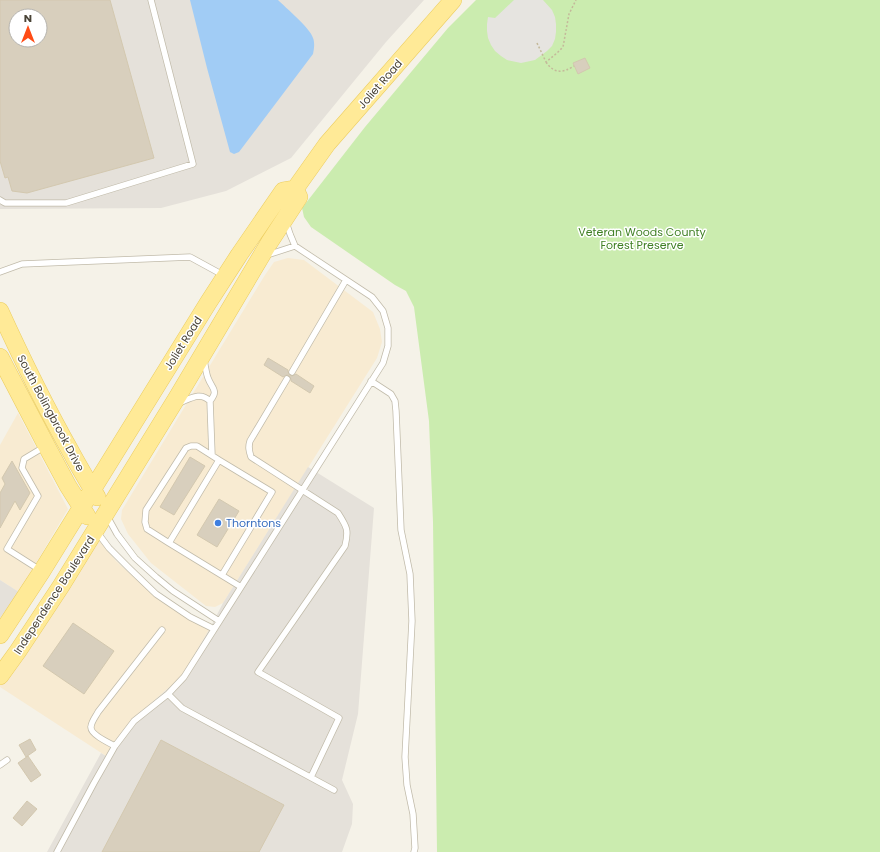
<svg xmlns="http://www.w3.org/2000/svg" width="880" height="852" font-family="Poppins,sans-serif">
	<rect width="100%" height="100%" fill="#f5f2e8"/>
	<!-- commercial -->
	<path fill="#f8ebd2" d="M288,258L304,260L373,312L380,329L382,342L377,358L223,603L215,607L206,606L151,563L128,534L121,519L122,510L265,275L274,262Z
		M18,413L68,509L19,592L0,580V445Z
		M96,535L116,561L155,596L180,614L209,630L181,677L132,720L106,756L0,687V678Z"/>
	<!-- industrial -->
	<path fill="#e5e1da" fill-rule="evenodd" d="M0,0H424L386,42L291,158L226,191L161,208L0,209ZM16,16H40V40H16Z
		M308,467L374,508L358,714L342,780L353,804L352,824L342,852H47L101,753L106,756L132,720L181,677L209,630L223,603Z
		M0,580L19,592L0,618Z"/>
	<!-- green -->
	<path fill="#cbecaf" d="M476,0H880V852H437L433,522L429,421L414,307L406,291L395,285L311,227L304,217L302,208L365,127L448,28Z"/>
	<!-- parking -->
	<path fill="#e6e4e0" d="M514,0H543L552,10L555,17L556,24V32L555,39L552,46L547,51L535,60L521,63L507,60L501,56L495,51L491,45L488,38L487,31V24L488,17L495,18Z"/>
	<!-- water -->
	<path fill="#a1ccf5" d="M190,0H278C285,7 311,29 313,38C315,43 314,49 313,54L239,152L234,154L230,152L207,68Z"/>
	<!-- building -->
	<path fill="#d8cfbd" stroke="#d3c8af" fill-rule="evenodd" d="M0,0H110L154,158L27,193L12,191L8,177L5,178L0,161ZM16,16H40V40H16Z
		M585,58L590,68L578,74L573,63Z
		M268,358L288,370V372L290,375L292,376L296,374L314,386L310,393L291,381V379L289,376L287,375L283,377L264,365Z
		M190,457L205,466L174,515L160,507Z
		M12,461L30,493L20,510L15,501L0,528V493L5,484L2,478Z
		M219,499L239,511L217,547L197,535Z
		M73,623L114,651L84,694L43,666Z
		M30,739L36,750L26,757L19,745Z
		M161,740L284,805L259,852H102Z
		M28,756L41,775L31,782L18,763Z
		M27,801L37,809L22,826L13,818Z"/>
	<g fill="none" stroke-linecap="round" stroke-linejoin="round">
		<defs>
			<path id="lane" d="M0,200L5,203H66L193,164L151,0
				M267,255L295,246
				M0,272L22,264L190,257L223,275
				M204,359C205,365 206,373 208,378C212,389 219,390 210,401L212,455
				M292,372L346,280
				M287,379L250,441C248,447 249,451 251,457L338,513C347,527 349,530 345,546L258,672L339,718L311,777
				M371,381L391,394L395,401L396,411L401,530L410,574L412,621L405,757L407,785L413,814L415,848L414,852
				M179,403C190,399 200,391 210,401
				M107,516L117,534L135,558L156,577L173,591L219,621
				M97,532L109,548L130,569L156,594L190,617L214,629
				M169,543L147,529L145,522L146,510L186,448L191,446H197L219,460
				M40,570L7,549L38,496L22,468L24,459L44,447
				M222,575L272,492L219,460L169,543L241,587
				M168,694L182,708L334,790
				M115,746C109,743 90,734 91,727C91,722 96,716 98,712L162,630
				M0,765L7,760
				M57,852L94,783L115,746L134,721L168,694L184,677L383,363L388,346V328L383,311L372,297L295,246L290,234L286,222"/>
			<path id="primary" d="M0,311C22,359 45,406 71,452C79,467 88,482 97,497
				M0,357L46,445L68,486L87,516
				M0,635L42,571L208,303L239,255L283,191L295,189L327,144L453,0
				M0,676L18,651L61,586L178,396L269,243L299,197L295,189"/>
		</defs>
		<!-- lane casing -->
		<use href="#lane" stroke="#c1bbaa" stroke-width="7"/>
		<!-- primary casing -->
		<use href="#primary" stroke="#eccd5f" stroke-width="18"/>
		<!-- path -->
		<path stroke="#c4b99a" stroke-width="1.5" stroke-dasharray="2 2" stroke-linecap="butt" d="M537,43L546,62L557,53L563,47L569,14L576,0
			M546,62C554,74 563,73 574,66"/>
		<!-- lane -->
		<use href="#lane" stroke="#fff" stroke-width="5.5"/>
		<!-- primary -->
		<use href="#primary" stroke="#ffea97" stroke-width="17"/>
	</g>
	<!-- markers -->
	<circle fill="#3f7fe0" stroke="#fff" stroke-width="1.5" cx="218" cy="523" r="4"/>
	<g text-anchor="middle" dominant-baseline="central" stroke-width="3" stroke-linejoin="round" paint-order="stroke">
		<!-- street labels -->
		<g font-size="11" fill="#494336" stroke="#fff">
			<text transform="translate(380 84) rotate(-49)">Joliet Road</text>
			<text transform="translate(183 343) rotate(-58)">Joliet Road</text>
			<text transform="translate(51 413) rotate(62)">South Bolingbrook Drive</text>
			<text transform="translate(54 595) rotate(-57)">Independence Boulevard</text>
		</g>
		<!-- park labels -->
		<g font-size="11" fill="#408025" stroke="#fff">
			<text x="642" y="232">Veteran Woods County<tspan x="642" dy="13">Forest Preserve</tspan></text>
		</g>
		<!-- shop labels -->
		<g font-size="11" fill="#366cbe" stroke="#fff" text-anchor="start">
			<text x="226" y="523">Thorntons</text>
		</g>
	</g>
	<!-- north arrow -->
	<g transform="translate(28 28)"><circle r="19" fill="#ffffff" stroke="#b6b4af"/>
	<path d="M0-3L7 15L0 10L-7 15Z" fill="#ff4b15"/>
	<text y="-6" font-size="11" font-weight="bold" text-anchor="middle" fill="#494336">N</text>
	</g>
</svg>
